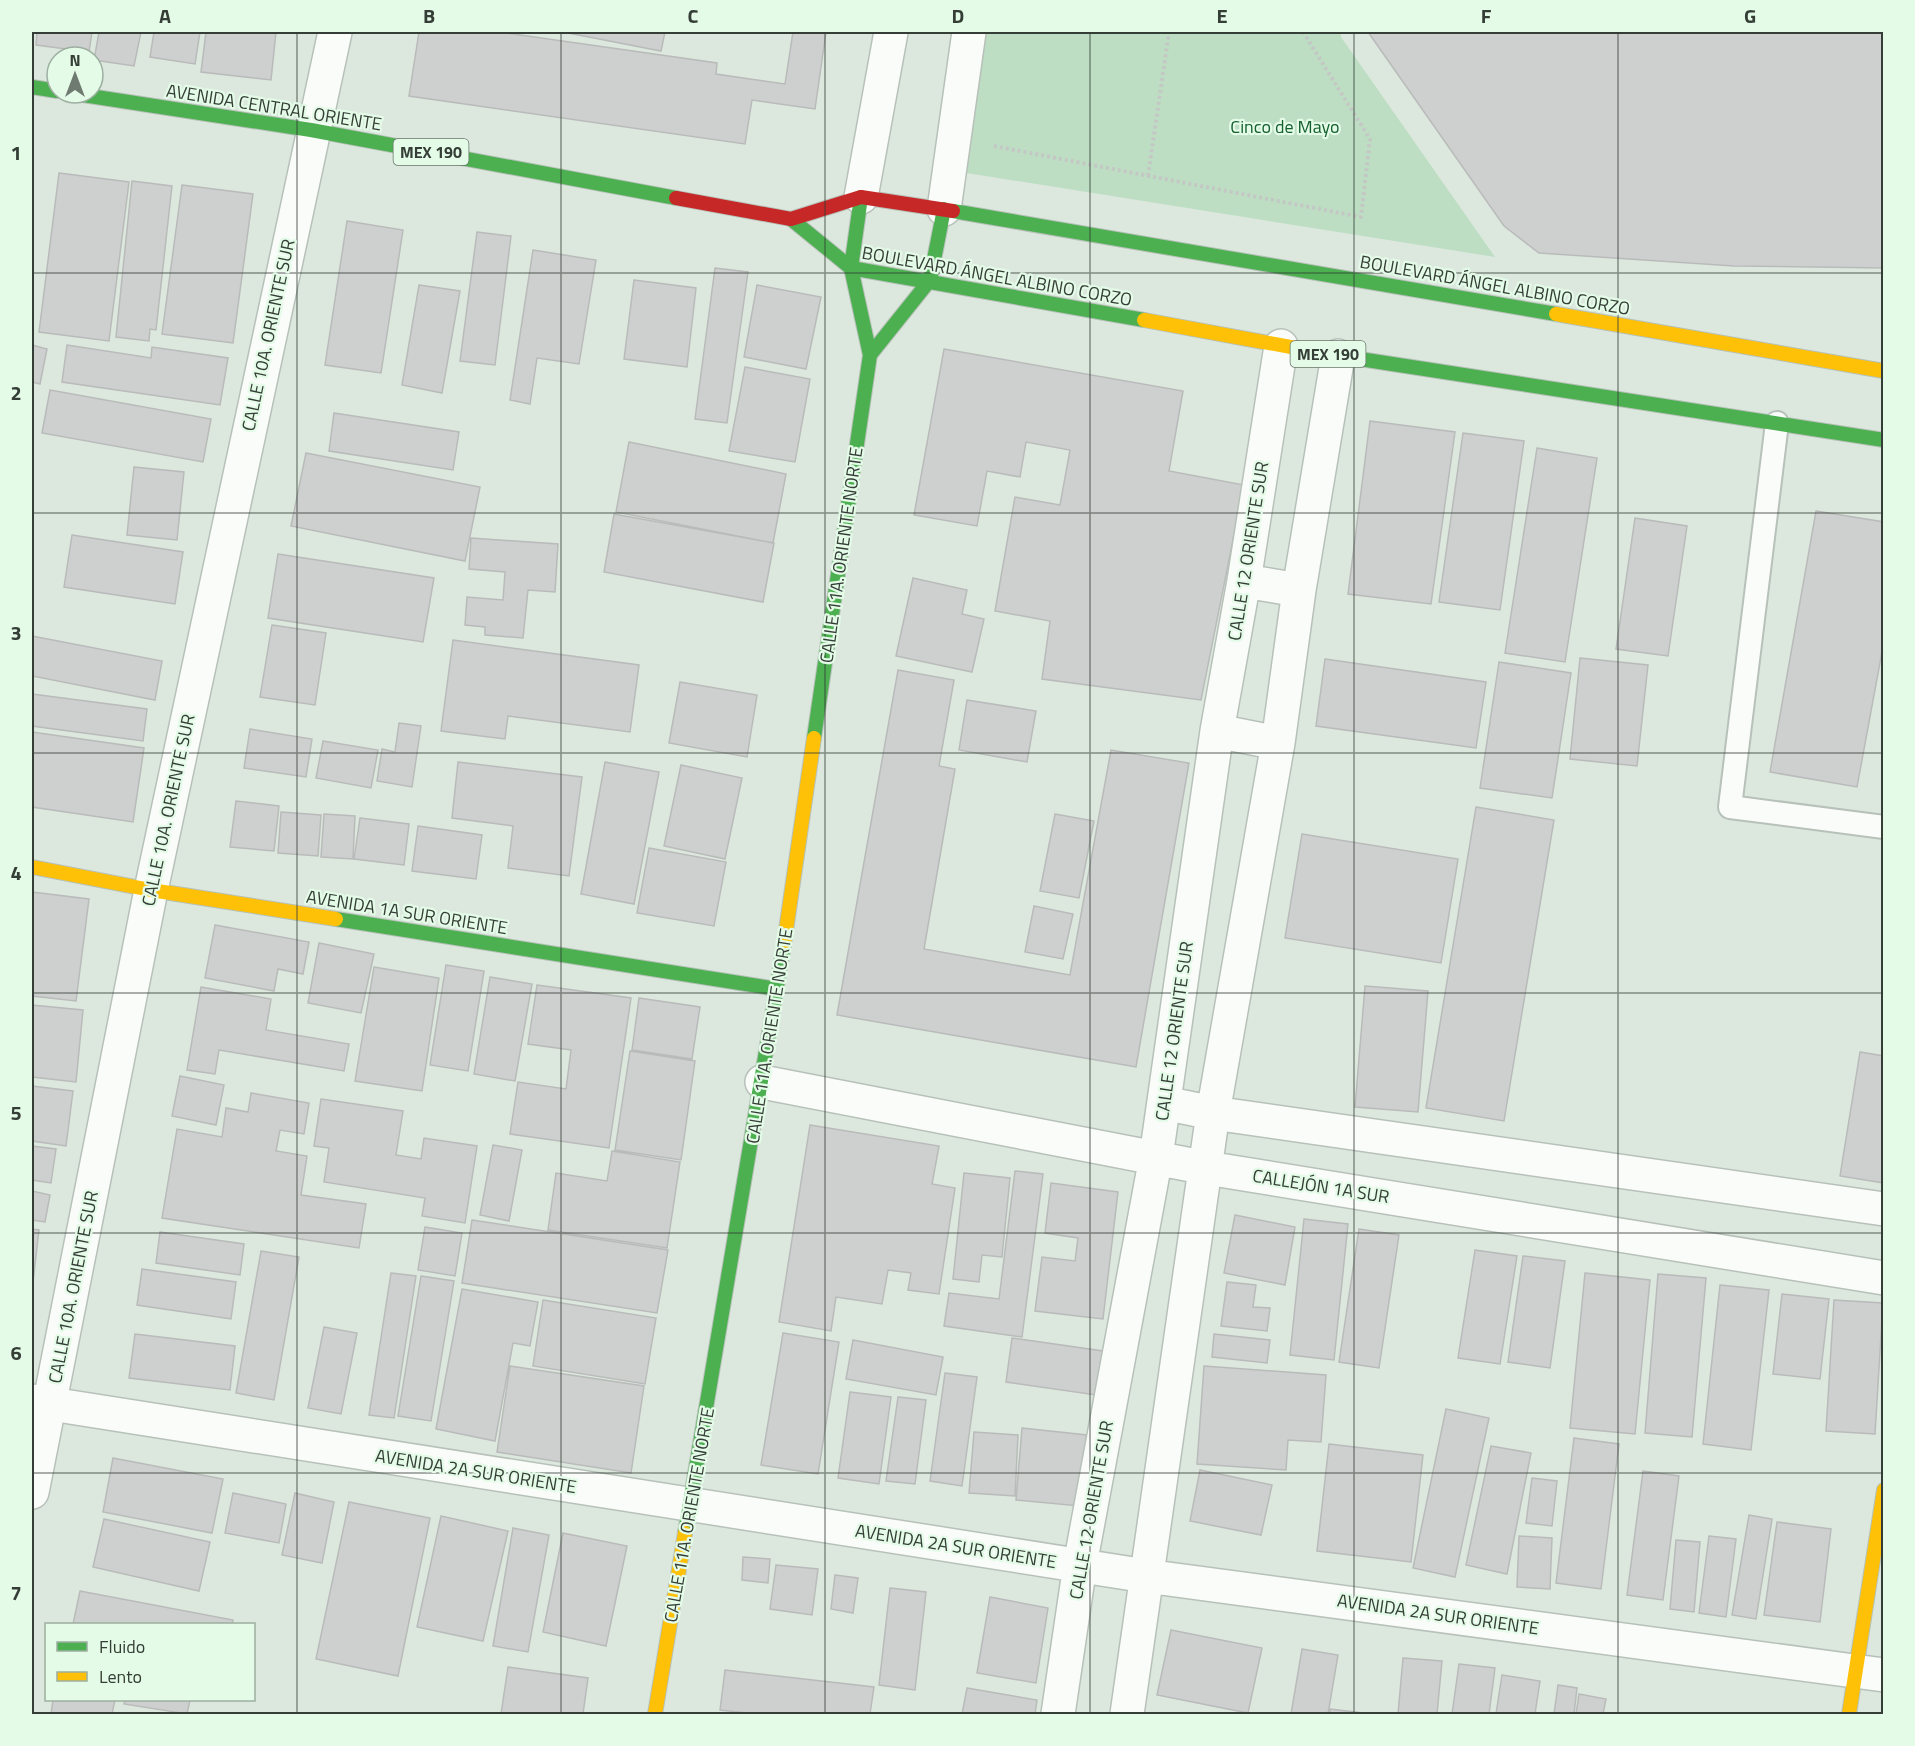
<svg xmlns="http://www.w3.org/2000/svg" width="1915" height="1746" font-family="'Titillium Web',sans-serif">
	<rect width="100%" height="100%" fill="#dce8de"/>
	<!-- green -->
	<path fill="#bedec4" d="M975,32H1341V37L1495,257L954,171Z"/>
	<!-- building -->
	<path fill="#cecfcf" stroke="#b9bbba" stroke-width="1.5" d="M37,32H92L89,52L36,45Z
		M99,32H141L134,66L94,60Z
		M154,32H200L195,64L150,57Z
		M206,32H276L271,80L201,72Z
		M419,32H500L717,63L716,74L785,84L793,32H826L815,109L752,100L745,144L409,96Z
		M563,32H665L661,51Z
		M1368,32H1884V268L1734,266L1539,253L1504,226Z
		M59,173L129,182L109,341L39,332Z
		M132,181L172,186L156,330L150,329L149,341L116,337Z
		M182,185L253,194L233,343L162,334Z
		M347,221L403,230L381,373L325,365Z
		M477,232L511,236L495,365L460,361Z
		M533,250L596,260L579,364L537,358L530,404L510,400Z
		M715,268L748,272L727,423L695,419Z
		M634,280L696,288L687,367L624,359Z
		M419,285L460,291L442,393L402,385Z
		M757,285L821,297L806,369L744,357Z
		M32,345L47,349L40,384L32,382Z
		M67,345L151,358L152,347L228,358L220,405L62,382Z
		M944,349L1183,391L1169,471L1244,485L1201,700L1042,679L1050,621L995,611L1015,497L1060,505L1070,450L1026,442L1020,477L987,471L977,526L914,515Z
		M745,367L810,379L795,462L729,451Z
		M50,390L211,419L203,462L42,433Z
		M334,413L459,432L453,470L329,451Z
		M1370,421L1455,432L1431,604L1348,594Z
		M1463,433L1524,441L1500,610L1439,602Z
		M629,442L786,474L773,543L616,512Z
		M1537,448L1597,458L1565,662L1505,653Z
		M306,453L480,487L465,561L291,526Z
		M134,467L184,472L177,540L127,535Z
		M1816,511L1884,522V641L1857,787L1770,772Z
		M614,514L774,543L763,602L604,572Z
		M1635,518L1687,526L1668,656L1616,649Z
		M72,535L183,552L175,604L64,587Z
		M471,538L558,544L555,592L528,590L523,638L485,635V627L465,625L467,597L503,600L505,572L469,569Z
		M278,554L434,578L423,642L268,618Z
		M913,578L967,590L962,614L984,619L972,672L896,656Z
		M272,625L326,633L315,705L260,697Z
		M32,636L162,661L155,700L32,676Z
		M453,640L639,665L630,732L508,716L505,739L441,731Z
		M1580,658L1648,665L1637,766L1570,759Z
		M1325,659L1486,682L1476,748L1316,726Z
		M1499,662L1571,673L1552,798L1480,788Z
		M898,670L954,680L939,766L955,769L924,949L1070,975L1111,750L1189,763L1136,1067L837,1015Z
		M680,682L757,695L747,757L669,743Z
		M32,694L147,709L143,741L32,726Z
		M967,700L1036,711L1027,762L959,750Z
		M399,723L421,726L412,787L377,781L382,749L395,752Z
		M250,729L312,739L306,777L244,768Z
		M32,732L144,748L133,822L32,807Z
		M323,741L378,750L371,788L316,778Z
		M458,762L582,777L569,876L508,868L513,826L452,818Z
		M605,762L659,772L634,904L581,894Z
		M681,765L742,778L725,859L664,846Z
		M236,801L279,806L274,851L230,847Z
		M1476,807L1554,820L1504,1121L1426,1108Z
		M281,812L321,815L318,856L278,853Z
		M324,814L355,816L353,859L321,857Z
		M1055,814L1094,821L1079,898L1040,891Z
		M360,818L409,824L404,865L354,859Z
		M418,826L482,835L476,879L412,871Z
		M1302,834L1458,859L1441,963L1285,938Z
		M649,848L726,862L714,926L637,913Z
		M32,892L89,899L76,1001L32,996Z
		M1034,906L1073,914L1063,959L1025,952Z
		M215,925L309,942L303,974L278,969L274,991L205,978Z
		M319,943L374,954L361,1013L308,1003Z
		M446,965L484,971L468,1071L430,1065Z
		M374,967L439,978L422,1091L355,1081Z
		M490,977L532,984L515,1081L474,1074Z
		M537,985L631,998L609,1148L510,1134L518,1082L566,1089L571,1050L528,1044Z
		M1365,986L1428,991L1418,1112L1355,1107Z
		M201,987L271,999L266,1030L349,1044L344,1071L219,1050L215,1074L187,1070Z
		M639,998L700,1007L692,1059L632,1050Z
		M32,1005L83,1010L76,1082L32,1077Z
		M630,1051L695,1061L681,1160L615,1150Z
		M1860,1052L1884,1056V1183L1840,1176Z
		M180,1076L224,1085L216,1125L172,1116Z
		M32,1086L73,1091L66,1146L32,1141Z
		M251,1093L309,1103L304,1134L280,1130L276,1151L307,1156L301,1195L366,1204L359,1248L162,1218L177,1129L222,1137L226,1108L248,1112Z
		M321,1099L403,1111L396,1155L421,1159L424,1138L477,1146L465,1223L422,1216L425,1198L324,1182L329,1148L314,1146Z
		M810,1125L939,1146L932,1184L955,1188L939,1294L908,1290L911,1273L888,1270L882,1304L836,1297L831,1331L779,1322Z
		M493,1145L522,1150L509,1221L480,1215Z
		M32,1146L56,1149L51,1183L32,1180Z
		M612,1151L680,1162L667,1248L548,1230L556,1173L607,1181Z
		M1015,1171L1043,1174L1022,1337L944,1326L949,1293L999,1299Z
		M964,1173L1010,1178L1002,1257L982,1255L979,1282L953,1279Z
		M1051,1183L1118,1192L1103,1319L1035,1311L1042,1257L1075,1261L1078,1238L1045,1233Z
		M32,1191L50,1195L45,1222L32,1220Z
		M1235,1215L1295,1227L1285,1285L1224,1273Z
		M1304,1219L1348,1224L1334,1360L1290,1355Z
		M472,1220L668,1250L657,1313L462,1283Z
		M425,1227L462,1233L455,1276L418,1270Z
		M32,1229L39,1230L33,1282L32,1281Z
		M1359,1229L1399,1235L1379,1368L1339,1362Z
		M160,1232L244,1244L240,1275L156,1263Z
		M1475,1250L1517,1256L1500,1364L1458,1358Z
		M261,1251L299,1257L274,1400L236,1393Z
		M1523,1256L1565,1261L1550,1368L1508,1362Z
		M142,1269L236,1282L231,1319L137,1305Z
		M391,1273L416,1276L394,1418L369,1415Z
		M1585,1273L1650,1280L1635,1434L1570,1428Z
		M1658,1274L1706,1278L1692,1437L1645,1433Z
		M421,1276L454,1281L431,1421L398,1416Z
		M1227,1282L1256,1285L1253,1307L1270,1308L1267,1331L1221,1326Z
		M1720,1285L1769,1290L1751,1450L1703,1444Z
		M462,1289L538,1302L530,1346L513,1343L495,1441L436,1429Z
		M1782,1294L1829,1299L1820,1379L1773,1374Z
		M543,1300L656,1318L645,1384L533,1366Z
		M1834,1300L1883,1303L1875,1434L1826,1431Z
		M324,1327L357,1333L341,1414L308,1408Z
		M783,1333L839,1342L818,1474L761,1465Z
		M135,1334L235,1346L230,1390L129,1378Z
		M1214,1334L1270,1340L1267,1363L1212,1357Z
		M1012,1338L1103,1351L1096,1395L1006,1382Z
		M853,1340L943,1357L936,1395L846,1379Z
		M510,1366L644,1386L631,1473L497,1452Z
		M1204,1366L1326,1375L1321,1442L1288,1440L1286,1470L1197,1464Z
		M945,1373L977,1377L962,1486L930,1481Z
		M850,1392L891,1397L879,1484L838,1478Z
		M898,1397L926,1400L915,1484L886,1481Z
		M1446,1409L1489,1418L1455,1577L1413,1568Z
		M1022,1428L1087,1435L1080,1506L1016,1500Z
		M974,1432L1018,1435L1015,1496L969,1493Z
		M1574,1438L1619,1444L1601,1589L1556,1583Z
		M1329,1444L1423,1455L1411,1562L1317,1551Z
		M1491,1446L1531,1453L1507,1574L1466,1565Z
		M113,1458L223,1479L212,1533L103,1512Z
		M1200,1470L1272,1485L1261,1535L1190,1521Z
		M1643,1471L1679,1476L1663,1600L1627,1595Z
		M1532,1478L1557,1481L1552,1526L1526,1523Z
		M233,1493L286,1504L279,1543L225,1533Z
		M295,1493L334,1502L322,1563L282,1555Z
		M349,1502L430,1518L398,1676L316,1659Z
		M1749,1515L1772,1519L1756,1619L1732,1615Z
		M441,1516L508,1531L483,1641L417,1627Z
		M104,1519L210,1542L199,1591L93,1567Z
		M1777,1522L1831,1529L1820,1622L1764,1615Z
		M513,1528L549,1535L528,1652L493,1646Z
		M563,1533L627,1546L606,1646L543,1632Z
		M1519,1536L1552,1538L1550,1589L1517,1587Z
		M1709,1536L1736,1539L1726,1617L1699,1613Z
		M1676,1540L1700,1542L1694,1612L1670,1609Z
		M743,1557L770,1559L768,1583L742,1580Z
		M776,1565L818,1569L812,1615L770,1609Z
		M835,1575L858,1578L853,1613L831,1609Z
		M890,1588L926,1592L915,1690L879,1685Z
		M80,1591L233,1620L232,1624H73Z
		M990,1597L1048,1608L1036,1683L977,1673Z
		M1171,1630L1262,1648L1248,1713L1157,1695Z
		M1302,1649L1338,1655L1328,1714H1291Z
		M1403,1658L1442,1661L1437,1714H1398Z
		M1459,1664L1495,1668L1489,1714H1452Z
		M508,1667L588,1678L583,1714H501Z
		M725,1670L874,1687L870,1714H756L720,1710Z
		M1502,1675L1540,1681L1535,1714H1496Z
		M1558,1685L1577,1688L1574,1714H1554Z
		M967,1688L1037,1700L1035,1714H962Z
		M1579,1694L1606,1699L1603,1714H1576Z
		M53,1700H115L112,1714H51Z
		M125,1700H190L187,1714L124,1704Z
		M1330,1709L1363,1713V1714H1330Z"/>
	<g fill="none" stroke-linecap="round" stroke-linejoin="round">
		<defs>
			<path id="lane" d="M1777,423L1730,807L1884,827"/>
			<path id="street" d="M861,197L891,32
				M944,209L969,32
				M1244,581L1299,590
				M1217,731L1278,743
				M762,1082L1207,1168L1884,1278
				M1164,1103L1213,1113L1884,1209
				M32,1401L1146,1576L1884,1675
				M32,1492L151,890L335,32
				M1058,1714L1080,1565L1156,1157L1217,731L1244,581L1281,346
				M1127,1714L1213,1113L1278,743L1299,590L1338,356"/>
			<path id="fast" d="M32,87L57,91
				M70,93L311,130L676,198
				M953,211L1556,314
				M791,219L851,268L1144,320
				M870,355L930,280L944,209
				M1334,355L1884,440
				M814,738L870,355L851,268L861,197
				M336,919L777,989
				M685,1533L784,944"/>
			<path id="slow" d="M1556,314L1884,371
				M1144,320L1334,355
				M32,867L151,890L336,919
				M784,944L814,738
				M655,1714L685,1533
				M1849,1714L1884,1490"/>
			<path id="jam" d="M676,198L791,219L861,197L953,211"/>
		</defs>
		<!-- lane casing -->
		<use href="#lane" stroke="#b7c1b9" stroke-width="26"/>
		<!-- street casing -->
		<use href="#street" stroke="#b7c1b9" stroke-width="36"/>
		<!-- fast casing -->
		<use href="#fast" stroke="#b7c1b9" stroke-width="16"/>
		<!-- slow casing -->
		<use href="#slow" stroke="#b7c1b9" stroke-width="16"/>
		<!-- jam casing -->
		<use href="#jam" stroke="#b7c1b9" stroke-width="16"/>
		<!-- path -->
		<path stroke="#c3c8c4" stroke-width="4" stroke-dasharray="3 3" stroke-linecap="butt" d="M994,146L1361,217L1370,139L1303,32
			M1148,176L1169,32"/>
		<!-- lane -->
		<use href="#lane" stroke="#fafcfa" stroke-width="22"/>
		<!-- street -->
		<use href="#street" stroke="#fafcfa" stroke-width="33"/>
		<!-- fast -->
		<use href="#fast" stroke="#4caf50" stroke-width="14"/>
		<!-- slow -->
		<use href="#slow" stroke="#ffc107" stroke-width="14"/>
		<!-- jam -->
		<use href="#jam" stroke="#c62828" stroke-width="14"/>
	</g>
	<!-- grid -->
	<path fill="none" stroke="#353e36" stroke-width="1.5" stroke-opacity="0.55" d="M297,32V1714M561,32V1714M825,32V1714M1090,32V1714M1354,32V1714M1618,32V1714M32,273H1884M32,513H1884M32,753H1884M32,993H1884M32,1233H1884M32,1473H1884"/>
	<g text-anchor="middle" dominant-baseline="central" stroke-width="4.5" stroke-linejoin="round" paint-order="stroke">
		<!-- shield labels -->
		<g fill="#e3fbe7" stroke="#69776b" stroke-width="1.5">
			<rect x="393.5" y="139" width="75" height="26" rx="4.5"/>
			<rect x="1290.5" y="341" width="75" height="26" rx="4.5"/>
		</g>
		<g font-size="16" font-weight="bold" fill="#353e36">
			<text x="431" y="152">MEX 190</text>
			<text x="1328" y="354">MEX 190</text>
		</g>
		<!-- street labels -->
		<g font-size="18" fill="#353e36" stroke="#e3fbe7">
			<text transform="translate(274 107) rotate(9)">AVENIDA CENTRAL ORIENTE</text>
			<text transform="translate(997 276) rotate(10)">BOULEVARD ÁNGEL ALBINO CORZO</text>
			<text transform="translate(1495 285) rotate(10)">BOULEVARD ÁNGEL ALBINO CORZO</text>
			<text transform="translate(268 335) rotate(-78)">CALLE 10A. ORIENTE SUR</text>
			<text transform="translate(1248 551) rotate(-81)">CALLE 12 ORIENTE SUR</text>
			<text transform="translate(841 555) rotate(-82)">CALLE 11A. ORIENTE NORTE</text>
			<text transform="translate(168 810) rotate(-78)">CALLE 10A. ORIENTE SUR</text>
			<text transform="translate(407 912) rotate(9)">AVENIDA 1A SUR ORIENTE</text>
			<text transform="translate(1174 1031) rotate(-82)">CALLE 12 ORIENTE SUR</text>
			<text transform="translate(769 1036) rotate(-81)">CALLE 11A. ORIENTE NORTE</text>
			<text transform="translate(1321 1186) rotate(9)">CALLEJÓN 1A SUR</text>
			<text transform="translate(73 1287) rotate(-79)">CALLE 10A. ORIENTE SUR</text>
			<text transform="translate(476 1471) rotate(9)">AVENIDA 2A SUR ORIENTE</text>
			<text transform="translate(1091 1510) rotate(-80)">CALLE 12 ORIENTE SUR</text>
			<text transform="translate(689 1515) rotate(-80)">CALLE 11A. ORIENTE NORTE</text>
			<text transform="translate(956 1546) rotate(9)">AVENIDA 2A SUR ORIENTE</text>
			<text transform="translate(1438 1614) rotate(8)">AVENIDA 2A SUR ORIENTE</text>
		</g>
		<!-- park labels -->
		<g font-size="18" fill="#16602f" stroke="#e3fbe7">
			<text x="1285" y="126">Cinco de Mayo</text>
		</g>
	</g>
	<!-- border -->
	<rect width="1915" height="1746" fill="none" stroke="#e3fbe7" stroke-width="66"/>
	<!-- legend -->
	<rect x="45" y="1623" width="210" height="78" fill="#e3fbe7" stroke="#9dafa0" stroke-width="1.5"/>
	<rect x="57" y="1642" width="30" height="9" fill="#4caf50" stroke="#9dafa0" stroke-width="1.5"/>
	<text x="99" y="1653" font-size="18" fill="#353e36">Fluido</text>
	<rect x="57" y="1672" width="30" height="9" fill="#ffc107" stroke="#9dafa0" stroke-width="1.5"/>
	<text x="99" y="1683" font-size="18" fill="#353e36">Lento</text>
	<!-- north arrow -->
	<g transform="translate(75 75)"><circle r="28" fill="#e3fbe7" stroke="#9dafa0" stroke-width="1.5"/>
	<path d="M0-4.5L10 22L0 15L-10 22Z" fill="#6f7a71"/>
	<text y="-9" font-size="16" font-weight="bold" text-anchor="middle" fill="#353e36">N</text>
	</g>
	<rect x="33" y="33" width="1849" height="1680" fill="none" stroke="#353e36" stroke-width="2"/>
	<g font-size="20" text-anchor="middle" font-weight="bold" fill="#353e36">
		<text x="165" y="23">A</text>
		<text x="429" y="23">B</text>
		<text x="693" y="23">C</text>
		<text x="958" y="23">D</text>
		<text x="1222" y="23">E</text>
		<text x="1486" y="23">F</text>
		<text x="1750" y="23">G</text>
		<text x="16" y="160">1</text>
		<text x="16" y="400">2</text>
		<text x="16" y="640">3</text>
		<text x="16" y="880">4</text>
		<text x="16" y="1120">5</text>
		<text x="16" y="1360">6</text>
		<text x="16" y="1600">7</text>
	</g>
</svg>
